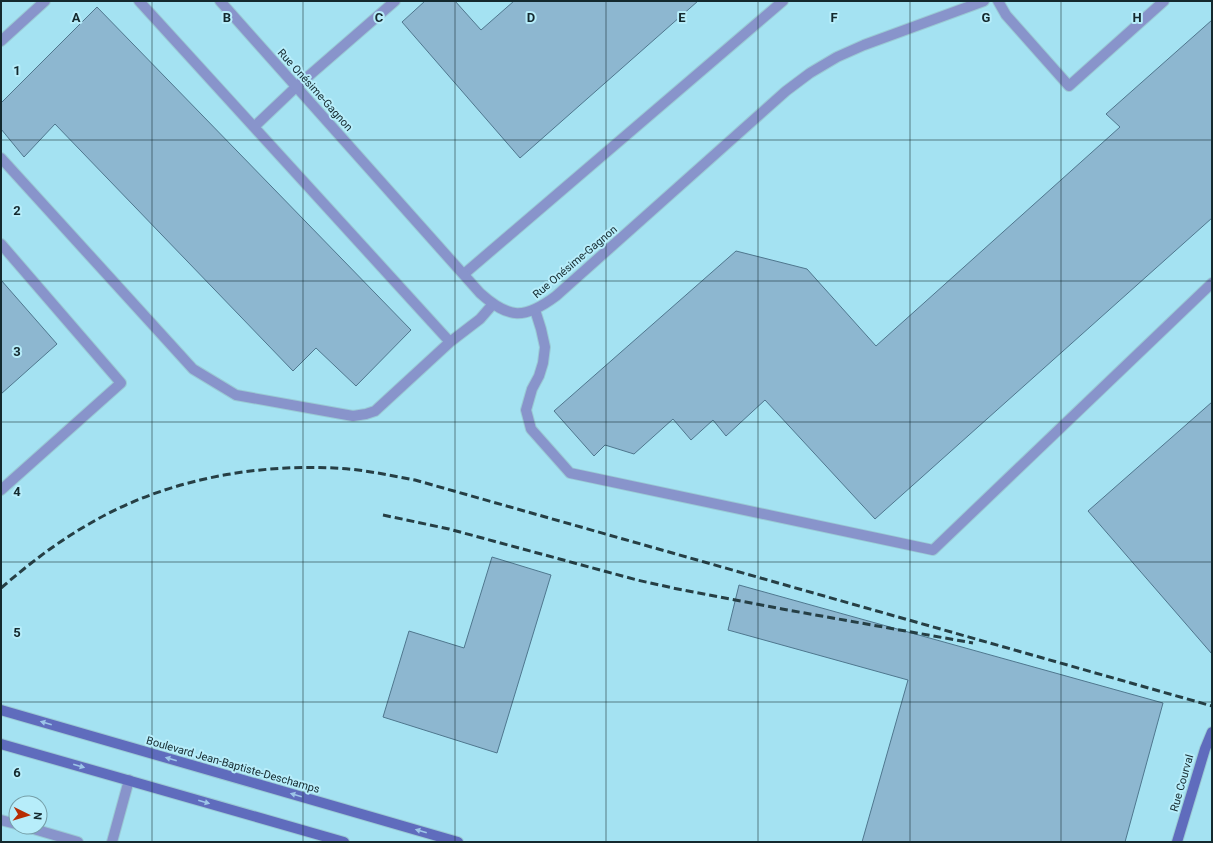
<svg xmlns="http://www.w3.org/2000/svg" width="1213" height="843" font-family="Roboto,sans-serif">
	<rect width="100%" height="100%" fill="#b7edfa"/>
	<!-- built -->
	<path fill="#a4e2f2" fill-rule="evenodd" d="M1,1H1212V842H1ZM16,803H40V827H16Z"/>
	<!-- building -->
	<path fill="#8db7d0" stroke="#4f778e" d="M425,1H455L481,30L514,1H698L520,158L402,22Z
		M97,7L411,330L356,386L316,348L293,371L55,124L24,157L1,129V103Z
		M1212,20V218L875,519L765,400L726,436L713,420L691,440L673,419L634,454L605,445L594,456L554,411L736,251L807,269L876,346L1120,127L1106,114Z
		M1,280L57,344L1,394Z
		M1212,402V654L1088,511Z
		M492,557L551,575L497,753L383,717L409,631L464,648Z
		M739,585L1163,703L1125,842H862L908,680L728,630Z"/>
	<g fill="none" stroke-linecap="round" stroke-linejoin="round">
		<defs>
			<path id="lane" d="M998,1L1006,15L1069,86L1164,1
				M1,41L45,1
				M254,127L296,87L395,1
				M1,158L193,369L236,395L353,416L366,414L375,411L450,342L139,1
				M1,244L121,383L1,490
				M464,274L783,1
				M535,310L541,329L545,347L543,363L539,376L532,389L526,410L531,429L570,473L933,550L1212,283
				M450,342L480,319L493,304
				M1,820L16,824
				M27,827L78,842
				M112,842L129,780"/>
			<path id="street" d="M220,1L480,293C509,319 524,320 556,296L786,91L810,73L837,57L864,45L984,1"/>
			<path id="secondary" d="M1,710L458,842
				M1,744L344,842
				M1177,842L1205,749L1212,732"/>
		</defs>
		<!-- lane casing -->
		<use href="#lane" stroke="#9acad5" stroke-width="12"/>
		<!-- street casing -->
		<use href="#street" stroke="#9acad5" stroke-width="12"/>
		<!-- secondary casing -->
		<use href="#secondary" stroke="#9acad5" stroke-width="12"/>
		<!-- lane -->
		<use href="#lane" stroke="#8894cb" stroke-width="10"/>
		<!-- street -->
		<use href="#street" stroke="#8894cb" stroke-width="10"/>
		<!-- secondary -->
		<use href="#secondary" stroke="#5f6cbd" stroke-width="10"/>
		<!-- rail -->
		<path stroke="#263f45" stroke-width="3" stroke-dasharray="8 4" stroke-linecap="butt" d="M383,515L449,529L637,580L673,588L782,609L973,643
			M1,588C29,564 57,542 89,524C162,481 250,464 334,468C361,469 388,475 415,480L1212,706"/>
	</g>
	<!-- one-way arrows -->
	<defs><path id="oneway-solid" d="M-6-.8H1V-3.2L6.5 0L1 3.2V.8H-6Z"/></defs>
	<g fill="#9dc6e8">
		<use href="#oneway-solid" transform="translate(46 723) rotate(-164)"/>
		<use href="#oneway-solid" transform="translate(171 759) rotate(-164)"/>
		<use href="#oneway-solid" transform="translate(79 766) rotate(16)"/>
		<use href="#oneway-solid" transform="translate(296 795) rotate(-164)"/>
		<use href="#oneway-solid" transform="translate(204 802) rotate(16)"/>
		<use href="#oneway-solid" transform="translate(421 831) rotate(-164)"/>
	</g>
	<!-- grid -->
	<path fill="none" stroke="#14292e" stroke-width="1" stroke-opacity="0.55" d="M152,1V842M303,1V842M455,1V842M606,1V842M758,1V842M910,1V842M1061,1V842M1,140H1212M1,281H1212M1,422H1212M1,562H1212M1,702H1212"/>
	<g text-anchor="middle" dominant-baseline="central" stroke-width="4" stroke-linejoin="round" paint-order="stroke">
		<!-- street labels -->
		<g font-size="11" fill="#14292e" stroke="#b7edfa">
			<text transform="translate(315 90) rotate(48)">Rue Onésime-Gagnon</text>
			<text transform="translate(575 262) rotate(-40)">Rue Onésime-Gagnon</text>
			<text transform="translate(233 765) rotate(16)">Boulevard Jean-Baptiste-Deschamps</text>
			<text transform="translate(1182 783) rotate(-74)">Rue Courval</text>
		</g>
	</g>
	<g font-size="13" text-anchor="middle" font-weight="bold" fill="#14292e" stroke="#b7edfa" stroke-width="4" stroke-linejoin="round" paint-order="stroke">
		<text x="76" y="22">A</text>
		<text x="227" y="22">B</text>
		<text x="379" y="22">C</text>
		<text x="531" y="22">D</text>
		<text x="682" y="22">E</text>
		<text x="834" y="22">F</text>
		<text x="986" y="22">G</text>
		<text x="1137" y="22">H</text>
		<text x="17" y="75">1</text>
		<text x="17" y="215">2</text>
		<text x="17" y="356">3</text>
		<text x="17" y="496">4</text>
		<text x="17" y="637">5</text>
		<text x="17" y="777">6</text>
	</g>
	<!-- border -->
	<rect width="1213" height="843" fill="none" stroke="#14292e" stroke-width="4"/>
	<!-- north arrow -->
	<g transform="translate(28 815) rotate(95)"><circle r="19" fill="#b7edfa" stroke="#769fa8"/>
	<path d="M0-3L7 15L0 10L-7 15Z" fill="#b72d03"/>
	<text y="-6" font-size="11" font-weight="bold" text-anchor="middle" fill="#14292e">N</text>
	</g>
</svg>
